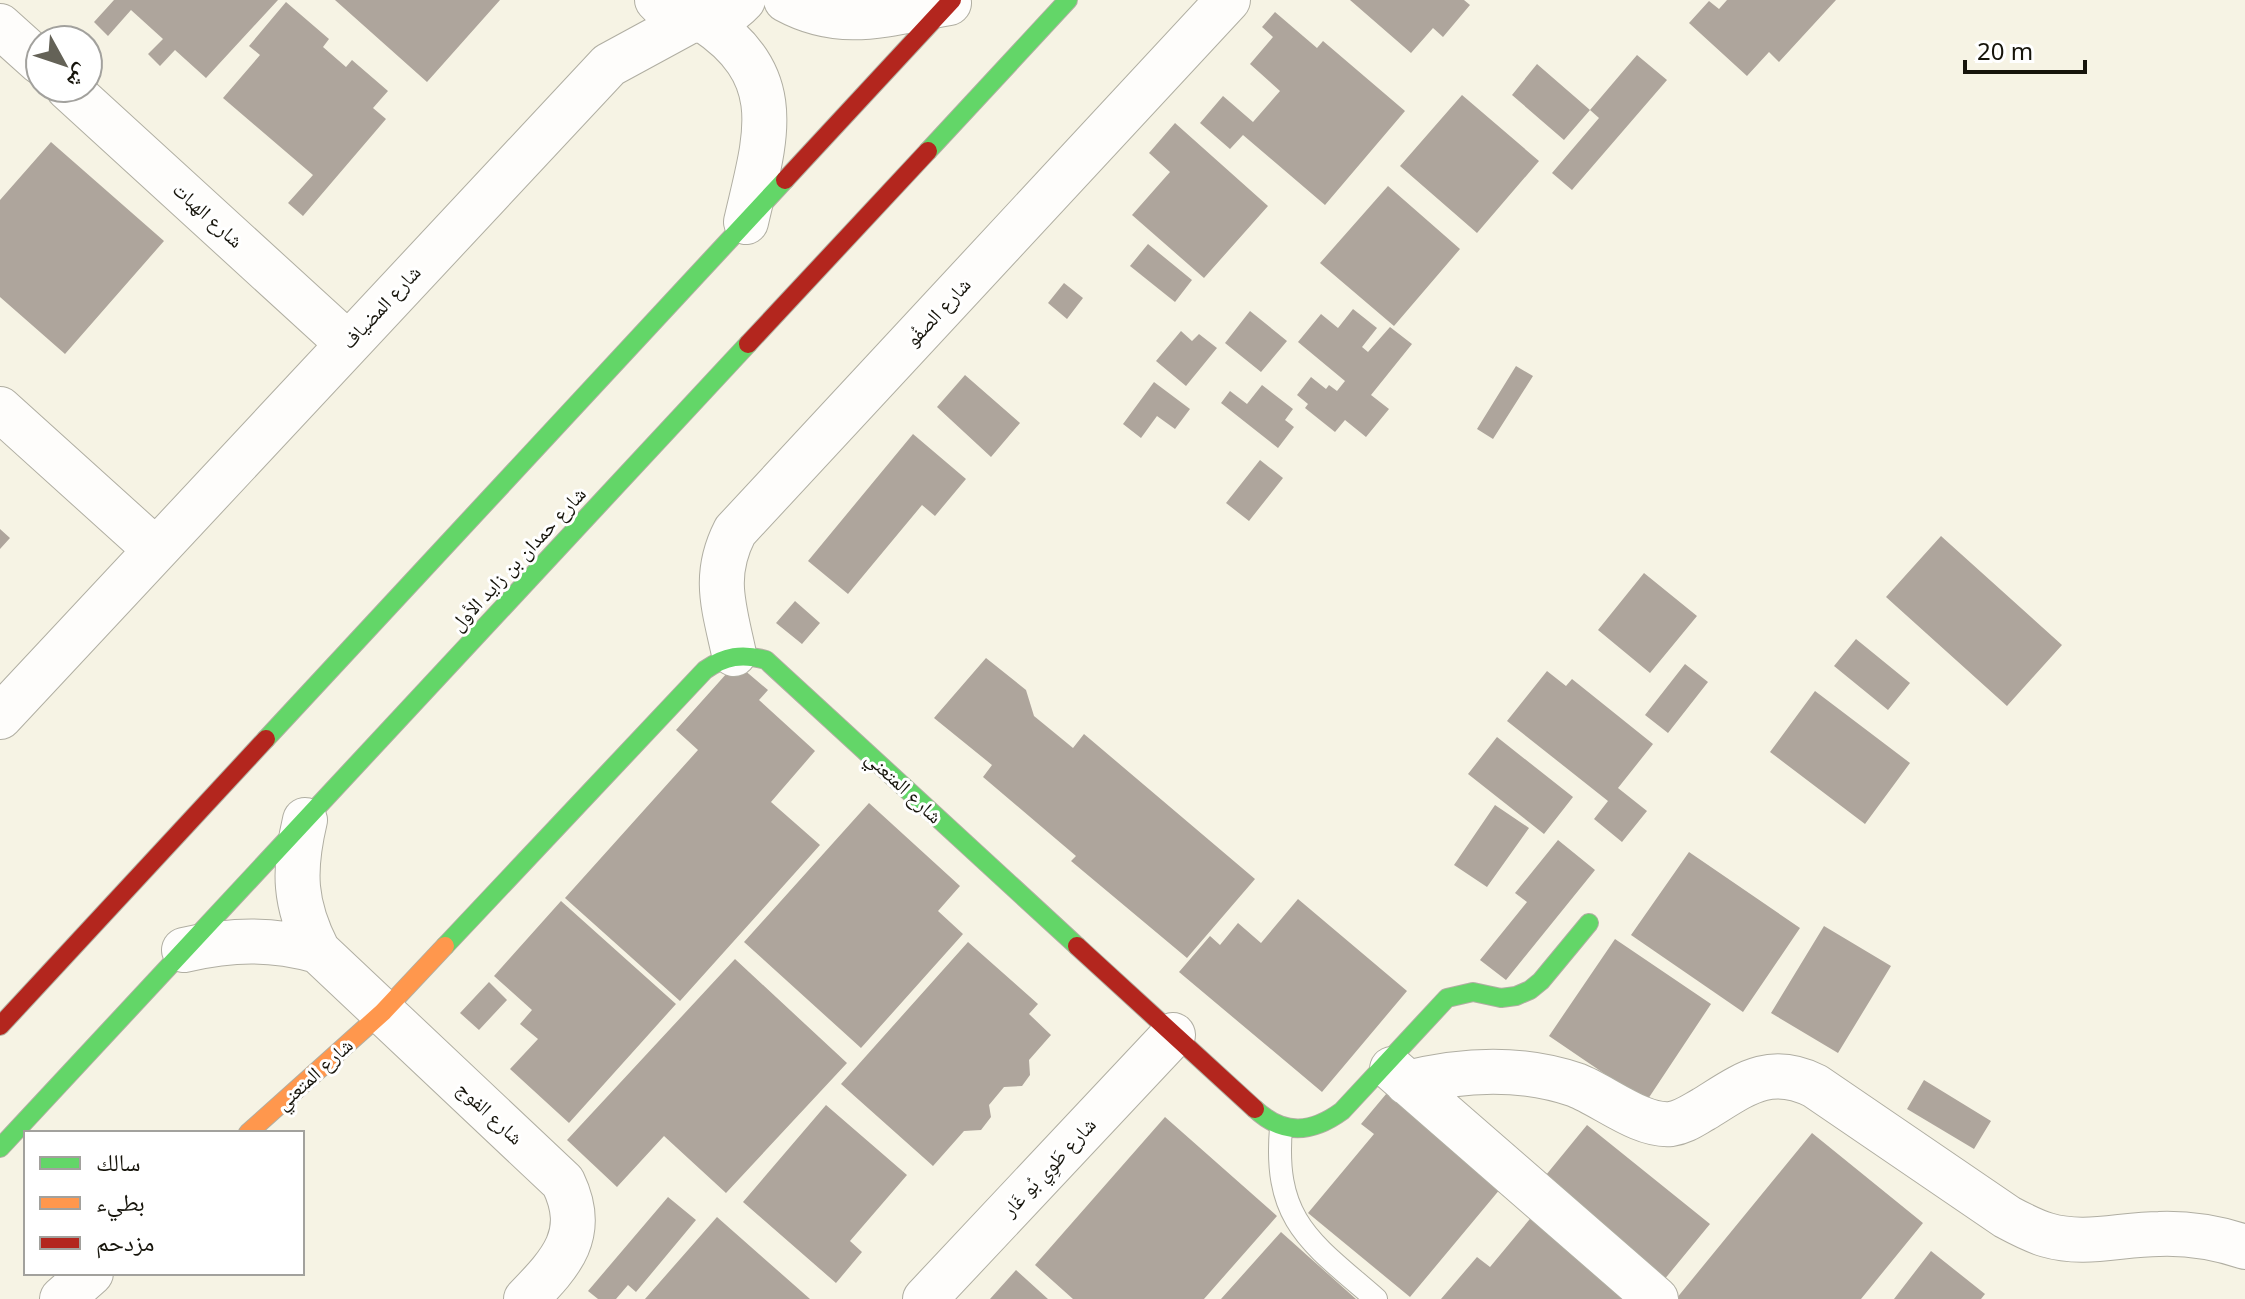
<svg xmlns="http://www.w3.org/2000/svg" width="2245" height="1299" font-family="'Noto Sans','Noto Naskh Arabic',sans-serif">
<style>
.building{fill:#aea59c}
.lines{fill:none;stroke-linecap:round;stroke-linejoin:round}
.lane-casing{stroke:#b0aea2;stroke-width:24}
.street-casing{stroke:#b0aea2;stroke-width:46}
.fast-casing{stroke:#b0aea2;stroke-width:20}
.slow-casing{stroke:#b0aea2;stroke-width:20}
.jam-casing{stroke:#b0aea2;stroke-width:20}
.lane{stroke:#fefdfb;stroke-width:22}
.street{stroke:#fefdfb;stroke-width:44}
.fast{stroke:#63d668;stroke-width:18}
.slow{stroke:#ff974d;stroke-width:18}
.jam{stroke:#b3261e;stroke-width:18}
.labels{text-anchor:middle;stroke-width:6;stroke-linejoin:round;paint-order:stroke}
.street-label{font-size:20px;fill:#16140b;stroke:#fff}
</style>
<rect width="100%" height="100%" fill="#f6f3e4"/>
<!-- building -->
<path class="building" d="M114,0h164l-72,78 -31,-28 -15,16 -12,-12 15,-15 -32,-29 -23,26 -14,-14z
M335,0h165l-73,82z
M1350,0h114l6,5 -27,32 -10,-9 -22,25z
M1727,0h109l-57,62 -10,-10 -22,24 -58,-53 20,-22 10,8z
M286,2l43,37 -6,8 23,20 6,-7 36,31 -15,17 13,11 -83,97 -15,-13 25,-28 -90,-77 37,-43 -11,-9z
M1275,12l42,36 6,-7 82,70 -80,94 -82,-70 -13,14 -30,-26 23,-27 30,26 27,-31 -30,-27 23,-27 -11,-10z
M1637,55l30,25 -95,110 -20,-17 47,-55 -9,-8z
M1537,64l53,46 -26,30 -52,-45z
M1462,95l77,66 -62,72 -77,-67z
M1175,123l93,83 -64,72 -72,-63 38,-43 -21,-19z
M51,142l113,99 -99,113 -65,-57v-97z
M1388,186l72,63 -66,77 -74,-63z
M1148,244l44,36 -17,22 -45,-36z
M1064,283l19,15 -16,21 -19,-16z
M1353,309l24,19 -15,19 6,5 22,-25 22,17 -41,51 18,14 -23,28 -21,-17 -10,12 -30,-24 3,-4 -11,-9 14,-18 15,12 3,-4 8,6 8,-10 -47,-39 23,-28 17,14z
M1250,311l37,30 -26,31 -36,-29z
M1181,331l11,10 7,-7 18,14 -31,38 -30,-25z
M1516,366l17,10 -40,63 -16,-10z
M965,375l55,48 -29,34 -54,-50z
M1154,382l36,27 -15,20 -18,-13 -16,22 -18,-14z
M1262,385l31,24 -8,11 9,7 -16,21 -57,-45 9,-12 17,13z
M913,434l53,45 -31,37 -13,-11 -74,89 -40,-33z
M1260,460l23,18 -34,43 -23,-18z
M0,529l10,9 -10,11z
M1941,536l121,109 -55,61 -121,-109z
M1644,573l53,43 -47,57 -52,-43z
M795,601l25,22 -18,21 -26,-21z
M1856,639l54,44 -22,27 -54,-44z
M986,658l40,32 8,26 39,32 11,-14 171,145 -68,79 -116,-97 5,-5 -93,-79 9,-12 -58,-47z
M736,663l32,27 -9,10 56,51 -44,51 49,43 -140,156 -115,-103 133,-148 -22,-20z
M1685,664l23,18 -40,51 -23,-18z
M1547,671l19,15 6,-7 81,65 -35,44 29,23 -25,31 -28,-23 14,-18 -101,-80z
M1815,691l95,72 -45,61 -95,-72z
M1497,737l76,60 -29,37 -76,-60z
M869,803l91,83 -22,25 25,23 -102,114 -117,-106z
M1495,805l34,23 -42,59 -33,-22z
M1558,840l37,30 -89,110 -26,-20 47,-58 -12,-9z
M1689,852l111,76 -57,84 -112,-77z
M1298,899l109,92 -85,101 -143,-120 31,-36 10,9 18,-22 23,20z
M561,901l115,103 -107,119 -59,-54 28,-30 -18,-15 12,-14 -38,-34z
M1824,926l67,40 -53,87 -67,-40z
M1615,939l96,65 -65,98 -97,-66z
M968,942l70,62 -9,10 22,21 -22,25 1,15 -8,11 -18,1 -15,18 2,12 -10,13 -17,1 -31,35 -92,-82z
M735,959l112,104 -121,130 -62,-57 -47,51 -50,-47z
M489,982l18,18 -28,30 -19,-17z
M1924,1080l67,41 -17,28 -67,-40z
M1397,1081l114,95 -101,121 -102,-84 66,-79 -13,-10z
M826,1105l81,70 -57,66 12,11 -26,31 -93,-81z
M1165,1117l112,99 -73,83h-131l-38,-34z
M1587,1125l123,99 -51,62 -122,-100z
M1812,1133l111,90 -62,76h-185z
M668,1197l28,23 -60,72 -8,-7 -12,14h-18l-10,-8z
M1534,1214l101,85h-194l36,-42 13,10z
M717,1217l93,82h-165z
M1281,1232l75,67h-135z
M1931,1251l54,43 -4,5h-87z
M1016,1270l32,29h-58z"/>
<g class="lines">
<defs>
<path id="lane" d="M1281,1128c-8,94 31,115 95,171"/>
<path id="street" d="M657,0c25,28 61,27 86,0
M786,0c57,31 103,13 163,3
M705,21c84,56 60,118 41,201
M0,26l40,36
M68,88l279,255
M0,409l156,141
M734,654c-10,-47 -22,-78 1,-123l493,-531
M0,717l609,-652 81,-44
M305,820c-12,51 -11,84 13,131l245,231c25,52 -1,80 -37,117
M184,950c48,-11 87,-12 134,1
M1392,1069l264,230
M1407,1083c56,-14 114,-17 169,2 28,11 65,42 95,39 13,-2 22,-9 33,-15 39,-24 65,-46 111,-23l192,131c13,7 26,14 40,18 37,11 74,-1 112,-1 28,-1 59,4 86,13
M62,1299l29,-26
M925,1299l248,-264"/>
<path id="fast" d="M928,151l140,-151
M266,739l519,-559
M445,946l260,-276c20,-14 37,-17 61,-10l311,286
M1255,1109c29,27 57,24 87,2l105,-113 26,-6 28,6 15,-2 14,-6 11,-9 48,-58
M0,1148l748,-804"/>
<path id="slow" d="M248,1133l135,-121 62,-66"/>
<path id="jam" d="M785,180l167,-180
M748,344l180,-193
M1077,946l178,163
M0,1026l266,-287"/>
</defs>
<!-- lane casing -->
<use href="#lane" class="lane-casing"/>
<!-- street casing -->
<use href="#street" class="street-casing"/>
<!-- fast casing -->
<use href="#fast" class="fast-casing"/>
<!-- slow casing -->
<use href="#slow" class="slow-casing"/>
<!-- jam casing -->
<use href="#jam" class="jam-casing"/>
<!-- lane -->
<use href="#lane" class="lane"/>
<!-- street -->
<use href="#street" class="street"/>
<!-- fast -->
<use href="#fast" class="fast"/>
<!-- slow -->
<use href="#slow" class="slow"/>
<!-- jam -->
<use href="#jam" class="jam"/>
</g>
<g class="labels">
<!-- street labels -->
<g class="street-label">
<text transform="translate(208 215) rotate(42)" y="7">شارع الهبات</text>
<text transform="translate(381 307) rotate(-47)" y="7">شارع المضياف</text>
<text transform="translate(938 312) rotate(-47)" y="7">شارع الصفُو</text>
<text transform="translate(518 559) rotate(-47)" y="7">شارع حمدان بن زايد الأول</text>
<text transform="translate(904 787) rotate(43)" y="7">شارع المتعني</text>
<text transform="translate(314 1074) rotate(-42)" y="7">شارع المتعني</text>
<text transform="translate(490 1113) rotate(43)" y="7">شارع الفوج</text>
<text transform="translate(1049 1167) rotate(-47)" y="7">شارع طَوِي بُو غَار</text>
</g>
</g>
<!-- legend -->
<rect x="24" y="1131" width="280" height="144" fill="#ffffff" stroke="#a2a19d" stroke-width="2"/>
<rect x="40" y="1157" width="40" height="12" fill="#63d668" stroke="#a2a19d" stroke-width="2"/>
<text x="96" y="1171" font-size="24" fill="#16140b">سالك</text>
<rect x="40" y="1197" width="40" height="12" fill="#ff974d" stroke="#a2a19d" stroke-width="2"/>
<text x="96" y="1211" font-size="24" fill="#16140b">بطيء</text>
<rect x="40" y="1237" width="40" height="12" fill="#b3261e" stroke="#a2a19d" stroke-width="2"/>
<text x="96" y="1251" font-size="24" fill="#16140b">مزدحم</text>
<!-- north arrow -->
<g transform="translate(64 64) rotate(130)"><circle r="38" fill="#ffffff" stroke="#a2a19d" stroke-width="2"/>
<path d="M0-6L14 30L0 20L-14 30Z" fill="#646257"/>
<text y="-12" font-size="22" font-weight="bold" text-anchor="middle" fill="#16140b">ش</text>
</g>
<!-- scale -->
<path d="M1965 60v12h120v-12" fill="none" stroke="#16140b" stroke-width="4"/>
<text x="1977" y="60" font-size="24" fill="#16140b" stroke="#ffffff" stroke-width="6" paint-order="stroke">20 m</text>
</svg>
